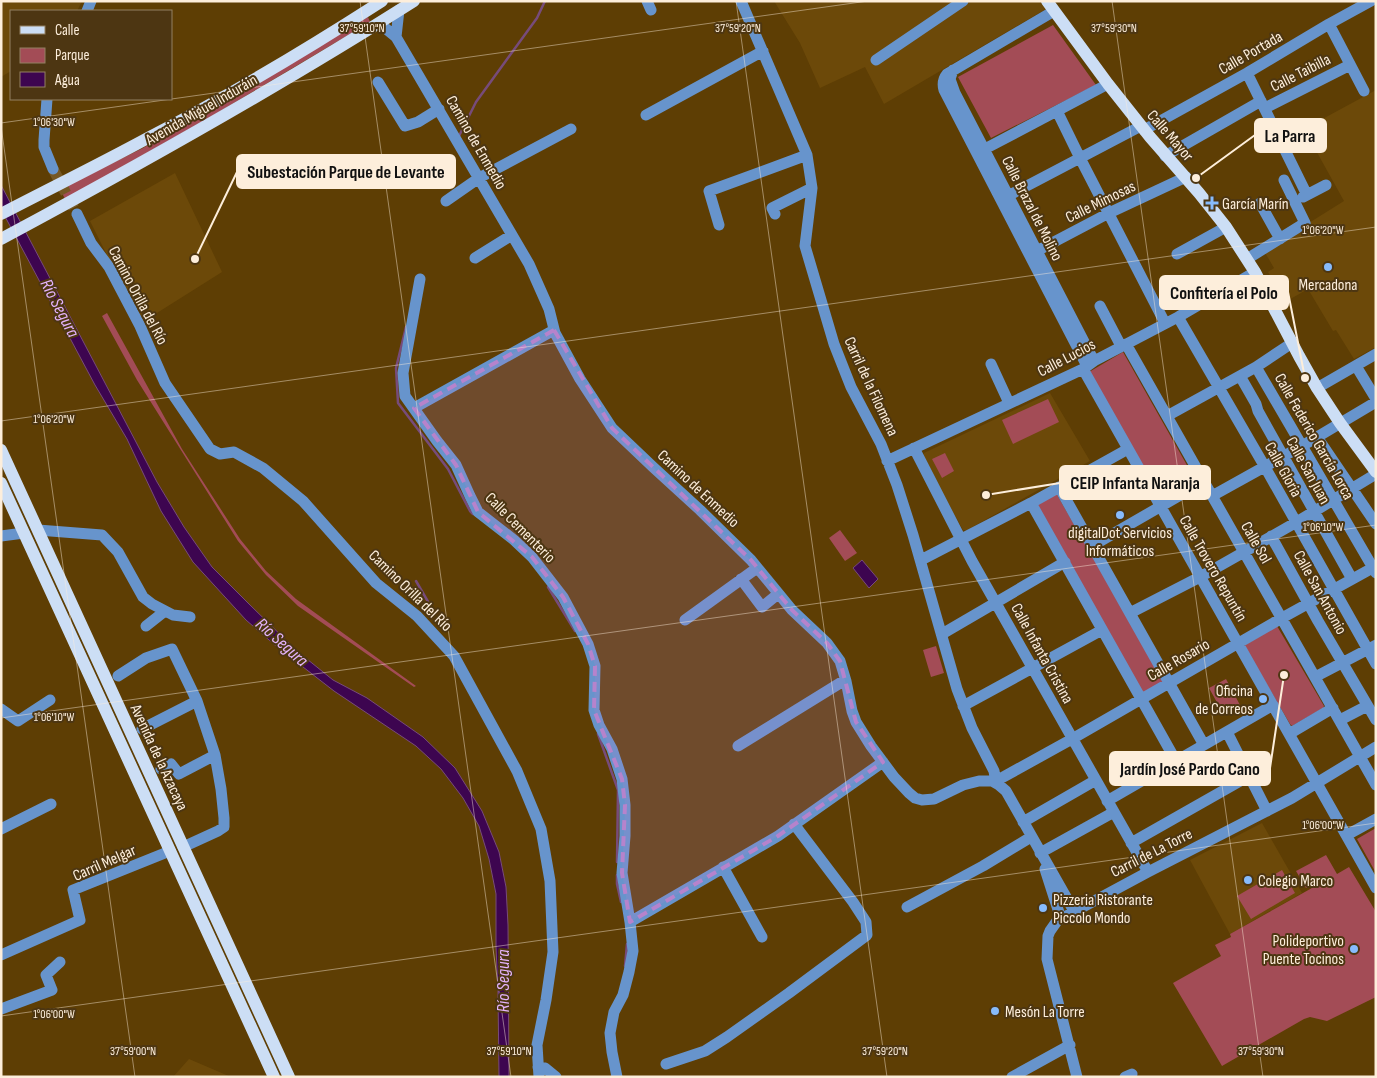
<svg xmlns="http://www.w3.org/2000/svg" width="1377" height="1078" font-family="'Sofia Sans Condensed',sans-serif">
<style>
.built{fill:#6c4909}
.green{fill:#a34c56}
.water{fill:#3d0550;stroke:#774b7a}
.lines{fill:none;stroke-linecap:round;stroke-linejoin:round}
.stream{stroke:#774b7a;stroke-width:2.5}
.minor-tunnel{stroke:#765824;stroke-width:11;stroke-dasharray:11 5.5;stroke-linecap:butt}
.minor{stroke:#6794cc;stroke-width:11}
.major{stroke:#ccdef5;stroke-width:12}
.marked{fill:#b683cc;fill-opacity:0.2;stroke:#b683cc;stroke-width:4;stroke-dasharray:10 6;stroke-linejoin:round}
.ticks{fill:none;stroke:#fdeedb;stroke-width:1;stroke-opacity:0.45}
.poi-dot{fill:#87bbfc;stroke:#4d3612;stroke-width:2}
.labels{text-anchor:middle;stroke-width:4;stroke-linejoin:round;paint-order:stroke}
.street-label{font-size:16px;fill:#fdeedb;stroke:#4d3612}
.poi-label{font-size:16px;fill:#fdeedb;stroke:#4d3612;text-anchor:start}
.water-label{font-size:18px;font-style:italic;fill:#e4b3fb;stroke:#4d3612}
.ticks-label{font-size:12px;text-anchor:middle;fill:#fdeedb;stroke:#4d3612;stroke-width:4;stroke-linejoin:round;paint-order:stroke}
.leader{fill:none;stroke:#fdeedb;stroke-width:2}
.callout-dot{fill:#fdeedb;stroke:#4d3612;stroke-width:2}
.callout{fill:#fdeedb;stroke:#fdeedb;stroke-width:2}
.callout-label{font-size:18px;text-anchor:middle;font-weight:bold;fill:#111}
</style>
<rect width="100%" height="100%" fill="#5e3e04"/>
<!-- built -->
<path class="built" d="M1,1h81l-5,10h-66v60l-10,6z
M774,1h273l4,5 -167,98 -19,-37 -45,21 -20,-45z
M1376,90v257l-22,12 -18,-29 -3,1 -25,-42 -23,13 -17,-30 6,-4 -10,-17 80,-50 -40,-72z
M175,173l47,99 -81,51 -51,-102z
M1050,393l40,68 -123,69h-4l-40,-72 1,-5z
M1262,823l40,70 -72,41 -40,-74z
M189,1059l42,18h-58z"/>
<!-- green -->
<path class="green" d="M368,17l2,5 -158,94 -147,83 -5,-10 83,-41 127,-72z
M1053,25l43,60 -105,53 -33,-61z
M107,313l75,136 58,90 26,32 30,28 120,87 -2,1 -116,-81 -32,-31 -28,-34 -101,-161 -35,-64z
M1123,352l74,131 -34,20 -74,-131z
M1048,399l11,23 -46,22 -11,-24z
M945,453l9,18 -12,7 -10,-19z
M1056,493l108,188 -21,12 -107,-190z
M840,530l17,23 -12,8 -16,-23z
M1277,626l47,80 -1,2 -31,18 -2,-2 -45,-77v-2z
M936,646l8,27 -13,4 -8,-27z
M1226,679l14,26 -16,10 -15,-27z
M1376,828v45l-19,-34z
M1326,855l11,19 12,-7 27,45v85l-49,24 -17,-4 -6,2 -82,47 -49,-83 48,-27 -6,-11 16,-8 -1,-3 98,-55 -22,9 -10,-17z
M1282,870l13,23 -44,26 -14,-23z"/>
<!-- water -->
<path class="water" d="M1,185l156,297 27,45 28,40 37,37 48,47 36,29 34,18 56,39 32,31 27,43 17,41 7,35 2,38 1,152h-10l-1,-85 -2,-45v-53l-7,-35 -10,-33 -16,-28 -22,-29 -25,-23 -82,-55 -58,-45 -30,-26 -53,-58 -32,-51 -34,-72 -32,-54 -94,-176z
M862,560l16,19 -9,9 -16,-20z"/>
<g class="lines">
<!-- stream -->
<path class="stream" d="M459,136l17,-34 61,-84 8,-17
M406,327l-10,41 2,35 50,66 22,42 3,3
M416,581l18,31
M548,587l27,44
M598,734l20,56 -1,72
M617,875v9l4,18
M625,966l2,-22"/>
<!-- minor-tunnel -->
<path class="minor-tunnel" d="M53,169l24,45"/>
<!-- minor -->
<path class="minor" d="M647,1l4,9
M741,1l66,154 5,33 -7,58 29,98 17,43 30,57 16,41 16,50 44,154 15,39 22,43 2,12
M87,11l4,-10
M1054,11l-107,63c-4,5 -5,9 -3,16l143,276
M379,23l17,14 133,227 20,45 6,24 25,46 32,49 41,39 47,43 51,50 41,50 35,33 13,18 6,20 6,30 4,11 15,24 23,31 15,16 6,5 7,2 12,-1 29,-14 16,-4h13l7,4 7,6 68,120
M1329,24l35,67
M396,37l3,-27
M876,60l87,-59
M953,70l-3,9 5,14 139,268
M1247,73l60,122
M378,82l27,44 13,-4 21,-13
M47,99l-3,41v7l9,22
M1265,108l85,-43
M1057,111l23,47 85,165
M646,115l117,-64
M1144,130l103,-57 82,-49 42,-23
M979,152l129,-68
M1165,156l96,-55
M1303,197l23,-12
M1002,199l139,-73
M446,201l33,-23 92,-49
M1260,203l20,36
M77,214l14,29 18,24 31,59 25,57 45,66 10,5 14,-2 29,16 40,33 73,82 41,33 37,40 63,115 24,58 9,52 3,71 -7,48 -9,45 2,32
M775,214l-3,-6 40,-20
M719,225l-10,-34 98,-36
M1031,254l78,-41 77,-36
M1177,254l49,-27
M475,258l37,-23
M1247,259l58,-36 -21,-43
M420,279l-17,94 2,23 32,45 19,24 14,31 8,16 36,28 18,17 31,40 25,47 7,22 -1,44 5,15 13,24 10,30 3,26v31l-3,37 8,49 3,29 -4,21 -6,23 -9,17 -4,21 2,19 5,25
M1100,306l21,40
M1178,317l87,150 111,197
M1126,344l250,441
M991,364l18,39
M1356,366l20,33
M1256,367l120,206
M1083,369l293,519
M1240,376l16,28 2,7 94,168
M1317,388l59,-34
M414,408l140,-78
M1167,416l89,-49 36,-24
M1317,437l59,87
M914,448l58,113 176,311
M887,461l196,-92 11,-8 84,-44 77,-45
M1059,487l145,258
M1212,496l90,-50 74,-44
M1031,503l145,258
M38,530l64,5 16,17 25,45 9,7 21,11 17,2
M1,536l23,-3
M1271,536l47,85 58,99
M1092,546l111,-64
M921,560l110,-57 97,-54
M741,579l21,28 16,-13
M1130,613l70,-36 95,-54 81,-49
M685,620l72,-52
M146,626l19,-15
M942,634l123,-72
M118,676l28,-18 26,-9 25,52
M1315,677l61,-32
M963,706l139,-76
M1,709l17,12 32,-21
M1340,720l27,-14
M142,729l55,-28 18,54 6,34 3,29v9l-6,4 -35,16
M1227,732l40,79
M1289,734l44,-26
M738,746l107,-66
M161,769l10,-5 8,10 36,-19
M996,781l76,-42 210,-121 94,-52
M1107,801l166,-96
M1023,822l73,-42
M1,829l50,-25
M1347,835l29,-16
M1131,843l118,-67
M1040,853l74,-41
M723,867l39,70
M1045,869l16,50
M907,907l76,-41 48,-29
M630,922l148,-86 105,-74
M1,955l79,-35 -7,-30 97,-39
M1,1009l51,-19 -6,-15 14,-13
M666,1064l39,-13 22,-14 62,-44 78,-58 -1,-13 -13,-20 -59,-78
M538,1067l7,1 11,9
M1012,1077l58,-32
M1077,1077l-30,-118 1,-23 2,-5 7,-10 91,-49 144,-74 84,-51
M1125,1077l7,-3"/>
<!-- major -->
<path class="major" d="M1047,1l61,83 42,53 49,56 27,34 29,45 44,84 18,32 23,35 36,49
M1,214c48,-25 97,-49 145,-75 81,-42 160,-89 236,-138
M1,239c140,-75 279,-153 413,-238
M1,450l288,627
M1,483l273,594"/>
</g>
<!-- marked area -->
<path class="marked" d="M554,330l58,98 139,132 41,50 35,33 13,18 16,61 27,40 -105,74 -148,86 -8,-49 3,-68 -3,-26 -28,-69 1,-44 -7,-22 -25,-47 -31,-40 -54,-45 -22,-47 -42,-57z"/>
<!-- ticks -->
<path class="ticks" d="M360,1l151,1076M736,1l151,1076M1112,1l151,1076M1,123l867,-122M1,126l134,951M1,421l1375,-194M1,718l1375,-193M1,1016l1375,-193"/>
<!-- markers -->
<g class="poi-dot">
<path d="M1209.5 195.5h5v5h5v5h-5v5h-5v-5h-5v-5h5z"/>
<circle cx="1328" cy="267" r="5"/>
<circle cx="1120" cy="515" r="5"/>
<circle cx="1263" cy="699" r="5"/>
<circle cx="1248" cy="880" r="5"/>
<circle cx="1043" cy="908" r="5"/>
<circle cx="1354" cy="949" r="5"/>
<circle cx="995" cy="1011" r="5"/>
</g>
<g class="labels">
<!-- street labels -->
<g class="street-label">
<text transform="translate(1250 52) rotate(-30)" y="6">Calle Portada</text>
<text transform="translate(1300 72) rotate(-27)" y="6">Calle Taibilla</text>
<text transform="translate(201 109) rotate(-30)" y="6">Avenida Miguel Induráin</text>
<text transform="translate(1171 135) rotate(49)" y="6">Calle Mayor</text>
<text transform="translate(477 142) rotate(60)" y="6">Camino de Enmedio</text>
<text transform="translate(1100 201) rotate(-26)" y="6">Calle Mimosas</text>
<text transform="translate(1033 208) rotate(63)" y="6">Calle Brazal de Molino</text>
<text transform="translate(139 295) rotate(62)" y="6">Camino Orilla del Río</text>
<text transform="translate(1066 357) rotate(-28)" y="6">Calle Lucios</text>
<text transform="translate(872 386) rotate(65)" y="6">Carril de la Filomena</text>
<text transform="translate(1315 436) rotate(60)" y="6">Calle Federico García Lorca</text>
<text transform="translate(1284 469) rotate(61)" y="6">Calle Gloria</text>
<text transform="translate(1309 470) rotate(61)" y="6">Calle San Juan</text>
<text transform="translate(699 488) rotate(43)" y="6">Camino de Enmedio</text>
<text transform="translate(521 527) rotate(45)" y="6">Calle Cementerio</text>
<text transform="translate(1257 542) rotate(60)" y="6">Calle Sol</text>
<text transform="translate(1214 568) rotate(60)" y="6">Calle Trovero Repuntín</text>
<text transform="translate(411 590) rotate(44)" y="6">Camino Orilla del Río</text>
<text transform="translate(1321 592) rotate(61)" y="6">Calle San Antonio</text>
<text transform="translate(1043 653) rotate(61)" y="6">Calle Infanta Cristina</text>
<text transform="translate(1178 659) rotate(-30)" y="6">Calle Rosario</text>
<text transform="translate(160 757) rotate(65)" y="6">Avenida de la Azacaya</text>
<text transform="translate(1151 852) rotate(-27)" y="6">Carril de La Torre</text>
<text transform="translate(104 862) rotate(-24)" y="6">Carril Melgar</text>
</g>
<!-- poi labels -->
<g class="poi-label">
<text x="1222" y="209">García Marín</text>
<text x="1328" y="290" text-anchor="middle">Mercadona</text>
<text x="1120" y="538" text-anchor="middle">digitalDot Servicios<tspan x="1120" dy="18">Informáticos</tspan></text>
<text x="1253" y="696" text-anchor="end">Oficina<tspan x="1253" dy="18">de Correos</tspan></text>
<text x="1258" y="886">Colegio Marco</text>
<text x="1053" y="905">Pizzeria Ristorante<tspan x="1053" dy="18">Piccolo Mondo</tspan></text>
<text x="1344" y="946" text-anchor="end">Polideportivo<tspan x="1344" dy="18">Puente Tocinos</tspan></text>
<text x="1005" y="1017">Mesón La Torre</text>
</g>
<!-- water labels -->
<g class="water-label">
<text transform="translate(60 308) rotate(62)" y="6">Río Segura</text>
<text transform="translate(282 642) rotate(42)" y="6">Río Segura</text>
<text transform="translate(503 981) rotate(-90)" y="6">Río Segura</text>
</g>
</g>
<g class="ticks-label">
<text x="362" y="32">37°59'10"N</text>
<text x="738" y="32">37°59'20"N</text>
<text x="1114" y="32">37°59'30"N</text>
<text x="54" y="126">1°06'30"W</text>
<text x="1323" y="234">1°06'20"W</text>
<text x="54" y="423">1°06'20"W</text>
<text x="1323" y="531">1°06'10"W</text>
<text x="54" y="721">1°06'10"W</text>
<text x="1323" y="829">1°06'00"W</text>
<text x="54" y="1018">1°06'00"W</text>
<text x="133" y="1055">37°59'00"N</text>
<text x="509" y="1055">37°59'10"N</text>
<text x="885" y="1055">37°59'20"N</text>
<text x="1261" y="1055">37°59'30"N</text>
</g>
<!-- callouts -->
<path class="leader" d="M1196 178L1255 135M195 259L237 172M1305 378L1288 292M986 495L1060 483M1284 675L1270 768"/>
<g class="callout-dot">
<circle cx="1196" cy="178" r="5"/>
<circle cx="195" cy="259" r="5"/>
<circle cx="1305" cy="378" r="5"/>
<circle cx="986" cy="495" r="5"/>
<circle cx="1284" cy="675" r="5"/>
</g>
<g class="callout">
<rect x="1255" y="119" width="71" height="33" rx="5"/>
<rect x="237" y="155" width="218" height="33" rx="5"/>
<rect x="1160" y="276" width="128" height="33" rx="5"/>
<rect x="1060" y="466" width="150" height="33" rx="5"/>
<rect x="1110" y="752" width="160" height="33" rx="5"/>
</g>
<g class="callout-label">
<text x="1290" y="142">La Parra</text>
<text x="346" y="178">Subestación Parque de Levante</text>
<text x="1224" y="299">Confitería el Polo</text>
<text x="1135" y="489">CEIP Infanta Naranja</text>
<text x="1190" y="775">Jardín José Pardo Cano</text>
</g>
<!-- border -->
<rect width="1377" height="1078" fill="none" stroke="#fdeedb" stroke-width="5"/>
<!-- legend -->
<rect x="10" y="10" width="162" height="90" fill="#4d3612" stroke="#938062"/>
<rect x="20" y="26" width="25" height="8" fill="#ccdef5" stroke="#938062"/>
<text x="55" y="35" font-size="15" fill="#fdeedb">Calle</text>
<rect x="20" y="48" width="25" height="15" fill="#a34c56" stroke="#938062"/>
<text x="55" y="60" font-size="15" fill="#fdeedb">Parque</text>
<rect x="20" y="72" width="25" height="15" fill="#3d0550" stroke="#938062"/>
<text x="55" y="85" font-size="15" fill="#fdeedb">Agua</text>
</svg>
